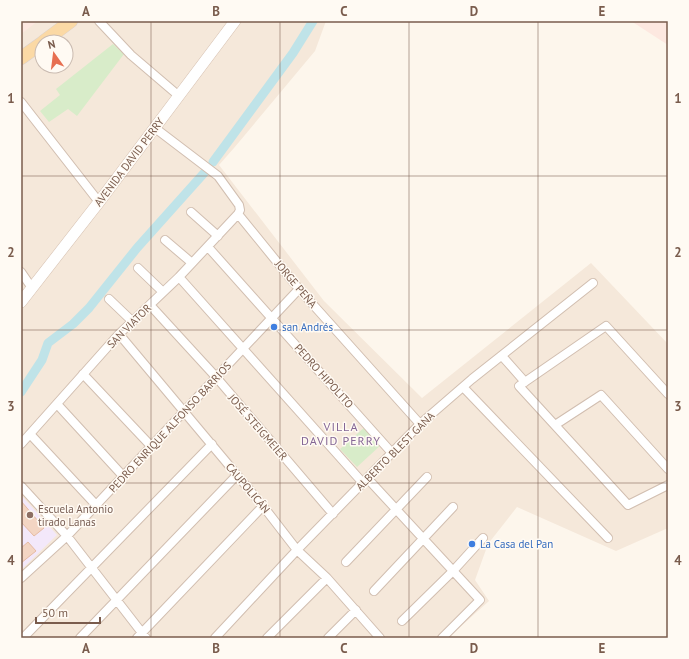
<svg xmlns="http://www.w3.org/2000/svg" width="689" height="659" font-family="'PT Sans',sans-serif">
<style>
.residential{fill:#f5e8da;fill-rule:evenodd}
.commercial{fill:#fde8e0}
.education{fill:#f3e8fa}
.green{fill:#d8ecc9}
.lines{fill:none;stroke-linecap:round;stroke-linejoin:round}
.canal{stroke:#bfe3e8;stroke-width:9}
.building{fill:#f3d5c3;stroke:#e6bba3}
.minor-casing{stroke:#d1beb0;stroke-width:10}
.secondary-casing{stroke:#d6c0b0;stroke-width:12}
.primary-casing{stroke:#dad1cd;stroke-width:14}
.minor{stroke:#fff;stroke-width:8}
.secondary{stroke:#fff;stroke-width:11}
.primary{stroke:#fbd9a5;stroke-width:13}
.grid{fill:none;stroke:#7a5c4d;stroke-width:1;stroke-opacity:0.55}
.shop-dot{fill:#3f7fe0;stroke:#fffaf3;stroke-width:1.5}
.education-dot{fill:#8d6e63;stroke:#fffaf3;stroke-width:1.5}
.labels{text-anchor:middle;stroke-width:3;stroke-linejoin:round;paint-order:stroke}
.street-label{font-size:11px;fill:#7a5c4d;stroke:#fffaf3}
.shop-label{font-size:11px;fill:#366cbe;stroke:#fffaf3;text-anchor:start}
.education-label{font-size:11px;fill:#785e54;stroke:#fffaf3;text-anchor:start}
.neighbourhood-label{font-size:12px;letter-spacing:1px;fill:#846695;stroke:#fffaf3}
.neatline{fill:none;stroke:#7a5c4d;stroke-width:1.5}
.grid-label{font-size:13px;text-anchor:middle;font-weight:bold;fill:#7a5c4d}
</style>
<rect width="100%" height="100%" fill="#fdf6ec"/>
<!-- residential -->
<path class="residential" d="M21,21h305l-11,30 -81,97 -15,17 105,136 98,97 169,-135 77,81v184l-52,23 -99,-44 -29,37 -13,36 14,21 -41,37h-427zM42,42h24v24h-24z"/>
<!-- commercial -->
<path class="commercial" d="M21,21h17l-17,13z
M631,21h37v24z"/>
<!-- education -->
<path class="education" d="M21,495l36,40 -36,35z"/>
<!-- green -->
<path class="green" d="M113,44l11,10 -47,62 -9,-7 -19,13 -9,-11 20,-16 -4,-6z
M366,426l16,18 -25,23 -17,-18z"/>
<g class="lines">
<!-- canal -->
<path class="canal" d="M213,162l80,-109 20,-32
M21,392l21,-32 6,-17 25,-19 16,-16 48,-60 68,-76"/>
</g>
<!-- building -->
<path class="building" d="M21,501l23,27 -10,8 -13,-14z
M28,542l8,9 -15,12v-15z"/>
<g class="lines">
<defs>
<path id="minor" d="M99,21l32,34 48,41
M21,102l78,100
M191,212l27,24
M238,214l61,75 121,135
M165,240l27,23
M208,247l184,206
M138,268l25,24
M21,272l11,16
M179,277l184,206
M109,299l23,22
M150,305l66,72 117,137
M119,334l144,172 34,44 30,28 53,60
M502,356l23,26
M83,374l68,72
M463,387l145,151
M668,394l-62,-68 -87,60 109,119 40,-20
M57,404l66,72
M555,425l46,-30 67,74
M30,434l66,71
M21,444l98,-110 60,-57 59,-63 2,-4 -1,-5 -21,-29 -63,-48
M368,479l112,121 -38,38
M21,486l46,50 79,102
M346,562l81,-85
M21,578l46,-42 232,-247
M374,591l79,-84
M402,621l51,-50 30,-33
M23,638l189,-194
M80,638l157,-163
M137,638l126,-132
M215,638l82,-88 123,-126 52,-45 121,-96
M267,638l60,-60
M328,638l28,-28"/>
<path id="secondary" d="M21,302l78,-100 136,-181"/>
<path id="primary" d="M43,42l28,-21
M21,58l21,-15"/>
</defs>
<!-- minor casing -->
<use href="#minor" class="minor-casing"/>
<!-- secondary casing -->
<use href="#secondary" class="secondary-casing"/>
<!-- primary casing -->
<use href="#primary" class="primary-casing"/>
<!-- minor -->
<use href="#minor" class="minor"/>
<!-- secondary -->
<use href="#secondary" class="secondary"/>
<!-- primary -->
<use href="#primary" class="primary"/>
</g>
<!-- grid -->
<path class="grid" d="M151,21v617M280,21v617M409,21v617M538,21v617M21,176h647M21,330h647M21,483h647"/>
<!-- markers -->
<g class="shop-dot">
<circle cx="274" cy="327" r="4"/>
<circle cx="472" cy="544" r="4"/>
</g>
<circle class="education-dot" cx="30" cy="515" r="4"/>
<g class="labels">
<!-- street labels -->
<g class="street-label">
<text transform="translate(129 162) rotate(-53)" y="4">AVENIDA DAVID PERRY</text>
<text transform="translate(296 284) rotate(50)" y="4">JORGE PEÑA</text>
<text transform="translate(129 326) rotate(-45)" y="4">SAN VIATOR</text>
<text transform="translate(324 376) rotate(48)" y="4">PEDRO HIPOLITO</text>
<text transform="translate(170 427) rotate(-47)" y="4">PEDRO ENRIQUE ALFONSO BARRIOS</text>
<text transform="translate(258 427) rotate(49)" y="4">JOSÉ STEIGMEIER</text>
<text transform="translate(395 451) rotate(-45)" y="4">ALBERTO BLEST GANA</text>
<text transform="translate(248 488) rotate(50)" y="4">CAUPOLICÁN</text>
</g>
<!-- shop labels -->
<g class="shop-label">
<text x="282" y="331">san Andrés</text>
<text x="480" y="548">La Casa del Pan</text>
</g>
<!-- education labels -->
<g class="education-label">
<text x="38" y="513">Escuela Antonio<tspan x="38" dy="13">tirado Lanas</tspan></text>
</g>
<!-- neighbourhood labels -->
<g class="neighbourhood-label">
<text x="341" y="431">VILLA<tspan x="341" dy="14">DAVID PERRY</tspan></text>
</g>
</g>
<!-- border -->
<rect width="689" height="659" fill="none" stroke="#fffaf3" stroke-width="44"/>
<!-- north arrow -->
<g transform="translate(54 54) rotate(346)"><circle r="19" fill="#fffaf3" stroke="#cabbb1"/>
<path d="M0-3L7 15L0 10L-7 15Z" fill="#e76f51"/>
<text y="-6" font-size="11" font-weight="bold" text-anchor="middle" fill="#7a5c4d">N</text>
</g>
<!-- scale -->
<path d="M36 617v6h64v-6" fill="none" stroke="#7a5c4d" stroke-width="2"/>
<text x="42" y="617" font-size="12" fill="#7a5c4d" stroke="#fffaf3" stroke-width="3" paint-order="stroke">50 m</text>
<rect x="22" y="22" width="645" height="615" class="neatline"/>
<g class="grid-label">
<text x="86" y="16">A</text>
<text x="216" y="16">B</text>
<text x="344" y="16">C</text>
<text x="474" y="16">D</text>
<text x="602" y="16">E</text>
<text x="11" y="103">1</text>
<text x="678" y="103">1</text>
<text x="11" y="257">2</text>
<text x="678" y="257">2</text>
<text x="11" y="411">3</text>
<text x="678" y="411">3</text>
<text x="11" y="565">4</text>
<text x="678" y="565">4</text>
<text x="86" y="653">A</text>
<text x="216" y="653">B</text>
<text x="344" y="653">C</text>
<text x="474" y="653">D</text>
<text x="602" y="653">E</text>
</g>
</svg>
